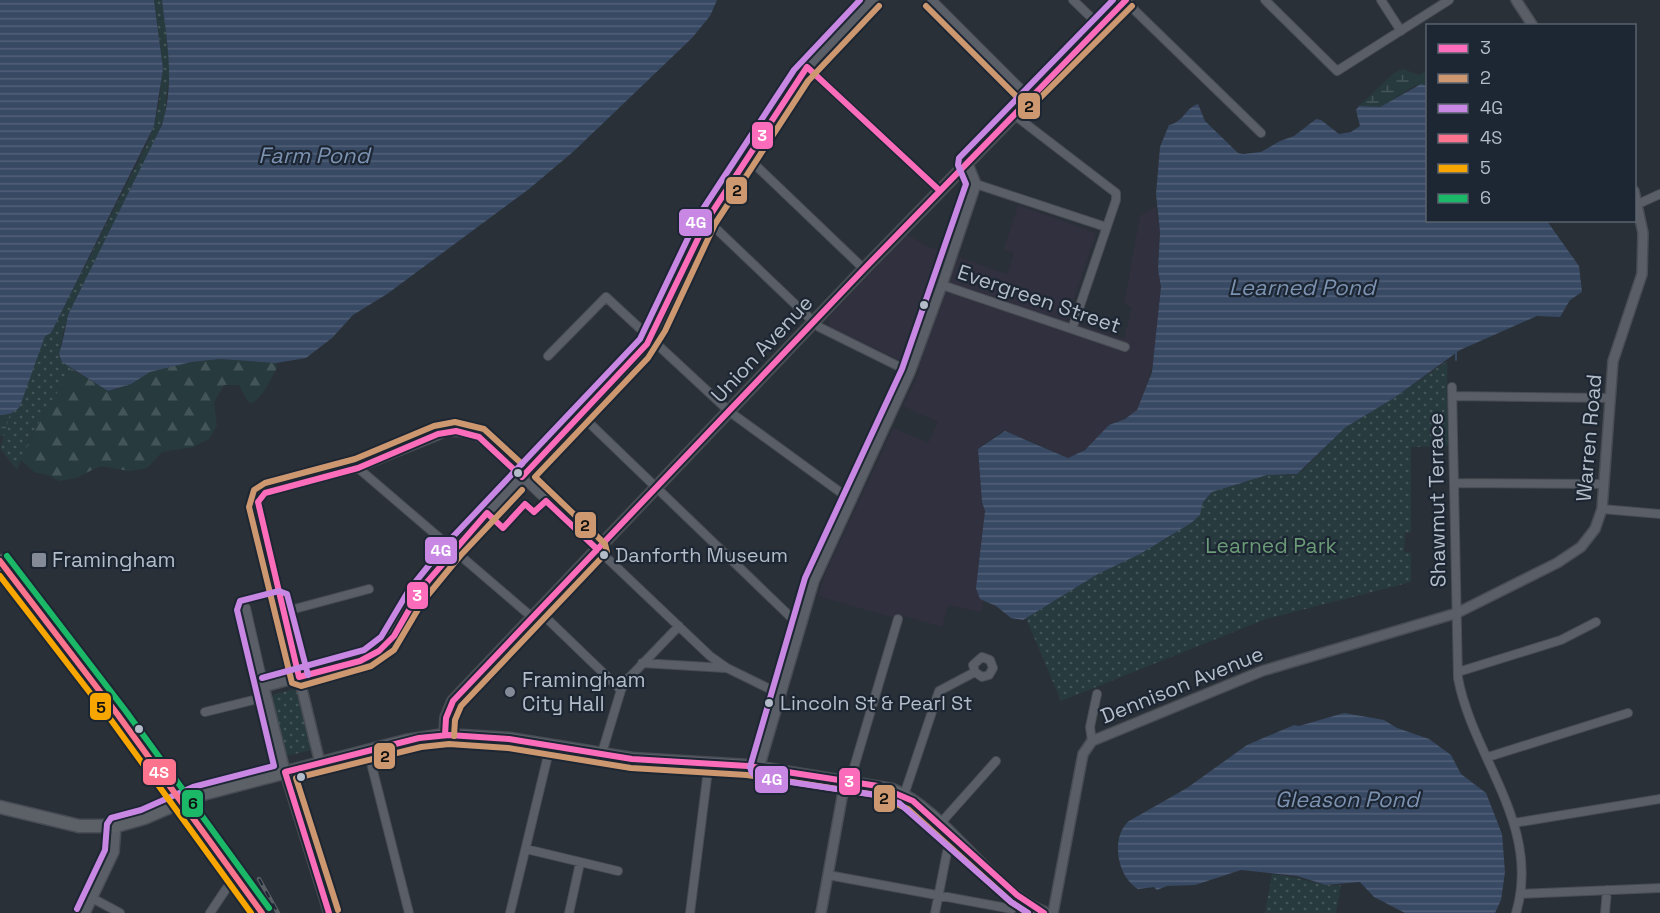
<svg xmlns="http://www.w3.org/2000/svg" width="1660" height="913" font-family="'Space Grotesk',sans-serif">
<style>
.medical{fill:#31303e}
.forest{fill:url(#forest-firs)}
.wetland{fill:url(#wetland-marsh)}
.park{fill:url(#park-dots)}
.water{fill:url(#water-rules)}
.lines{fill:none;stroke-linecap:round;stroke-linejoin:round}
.stream{stroke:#384963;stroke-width:2}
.minor-casing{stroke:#484c53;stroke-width:10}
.tertiary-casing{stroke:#484c53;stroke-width:12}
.secondary-casing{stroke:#484c53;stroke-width:14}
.primary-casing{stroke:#484c55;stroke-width:15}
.minor{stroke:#5a5e66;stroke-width:8}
.tertiary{stroke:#5a5e66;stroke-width:9}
.secondary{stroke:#595d64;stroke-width:10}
.primary{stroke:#5c6168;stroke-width:12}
.rail-casing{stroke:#595d64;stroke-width:4.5}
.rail{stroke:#1d2633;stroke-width:2;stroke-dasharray:7;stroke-linecap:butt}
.bus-1-casing{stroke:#1d2633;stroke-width:10}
.bus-2-casing{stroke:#1d2633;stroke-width:10}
.bus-3-casing{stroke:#1d2633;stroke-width:10}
.bus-4-casing{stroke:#1d2633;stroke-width:10}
.bus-5-casing{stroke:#1d2633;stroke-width:10}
.bus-6-casing{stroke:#1d2633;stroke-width:10}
.bus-1{stroke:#fb6dba;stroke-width:6}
.bus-2{stroke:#cd976f;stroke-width:6}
.bus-3{stroke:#c787e3;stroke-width:6}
.bus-4{stroke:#fc738d;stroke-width:6}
.bus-5{stroke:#f7a600;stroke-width:6}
.bus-6{stroke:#1ab867;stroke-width:6}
.bus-dot{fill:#b4bcc9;stroke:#1d2633;stroke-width:2}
.poi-dot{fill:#848b96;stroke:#1d2633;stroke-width:2}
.labels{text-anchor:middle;stroke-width:4.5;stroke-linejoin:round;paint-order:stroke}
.bus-label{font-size:20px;fill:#b4bcc9;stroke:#1d2633;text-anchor:start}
.street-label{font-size:21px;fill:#b4bcc9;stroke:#1d2633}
.park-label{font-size:21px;fill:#6b9a76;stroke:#1d2633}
.poi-label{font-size:21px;fill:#b4bcc9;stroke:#1d2633;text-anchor:start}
.water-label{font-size:22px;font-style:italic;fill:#7c92b1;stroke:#1d2633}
.line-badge{stroke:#1d2633;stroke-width:2}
.badge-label{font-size:16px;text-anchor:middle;font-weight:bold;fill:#fff}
.pale-badge-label{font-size:16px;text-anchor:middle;font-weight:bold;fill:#111}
</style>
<defs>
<pattern id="forest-firs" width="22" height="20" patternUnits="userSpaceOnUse" patternTransform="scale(1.5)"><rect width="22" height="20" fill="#273a3e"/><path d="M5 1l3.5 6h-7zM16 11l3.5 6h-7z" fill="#445559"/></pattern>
<pattern id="wetland-marsh" width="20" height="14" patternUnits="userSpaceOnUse" patternTransform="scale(1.5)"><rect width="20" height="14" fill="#273a3e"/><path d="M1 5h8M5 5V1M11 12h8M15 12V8" fill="none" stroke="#445559"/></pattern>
<pattern id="park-dots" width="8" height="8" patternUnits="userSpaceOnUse" patternTransform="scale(1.5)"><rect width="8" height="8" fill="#273a3e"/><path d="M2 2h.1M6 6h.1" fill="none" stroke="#445559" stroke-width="1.8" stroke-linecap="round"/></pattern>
<pattern id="water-rules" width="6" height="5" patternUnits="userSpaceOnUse" patternTransform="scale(1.5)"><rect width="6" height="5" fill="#384963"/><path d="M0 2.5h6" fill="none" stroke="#526178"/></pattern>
</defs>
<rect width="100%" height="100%" fill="#2a3038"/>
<!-- medical -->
<path class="medical" d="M1018,205l78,28 -29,87 57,19 8,-32 -8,-3 16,-88 16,-10 4,26 -2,37 3,18 -5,65 -14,50 -9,13 -24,10 -20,22 -16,9 -5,2 -39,-18 -29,-7 -22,16 4,53 3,9 -2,92 -2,9 -33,-7 -6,22 -38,-11 -13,1 -73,-21 7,-22 68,-146 35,15 10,-21 -35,-16 17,-36 -90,-43 -1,-10 78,-83 17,11 83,29 7,-21 -10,-4z"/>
<!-- forest -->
<path class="forest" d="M220,359l56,4 1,5 -14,25 -10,10 -5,-1 -9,-17h-15l-10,17 3,24 -8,13 -16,8 -31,5 -15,16 -18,3 -29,-5 -24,12 -17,3 -11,-6 -14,-3 -14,-13 47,-93 41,25c17,-2 28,-13 42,-19 21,-9 48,-11 70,-13z"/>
<!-- wetland -->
<path class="wetland" d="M1403,69l16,6 8,-4v15l-11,-1 -36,22 -21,-1 35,-33z
M13,412l-8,24h-5v-21z"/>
<!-- park -->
<path class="park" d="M154,0h8l8,68 -6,51 -14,35 -82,161c-4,15 -7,27 -9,42l13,11 -40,66 -15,36 -17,-22 10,-34 11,-12 24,-66 6,-3 10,-20 86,-169c21,-52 15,-91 7,-144z
M1447,361l1,85 -37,1v85l-6,1 -1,19 7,1v29l-145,37 -205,82 -35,-83 72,-44 68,-35 35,-27 2,-10 9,-10 54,-17h27l9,-4 44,-44 48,-29z
M294,689l4,2 14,59 -26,6 -14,-57 2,-5z
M1272,874c24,1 49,14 69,11l-5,28h-71z"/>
<!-- water -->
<path class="water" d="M0,0h154l9,69 -9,57 -103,207 -6,3 -25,70c-5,7 -12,9 -20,9z
M162,0h555l-7,16 -18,22 -118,113 -45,38 -142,105 -34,21 -21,23 -26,20 -30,5 -56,-4 -29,3 -41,10 -19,12 -23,7 -46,-29 -3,-8c4,-12 6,-25 9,-39l94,-190c13,-43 5,-82 0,-125z
M1421,84l7,2v134l119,1 32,45 3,26 -12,8 -10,17 -23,-1 -77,34 -66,48 -48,29 -49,47 -30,1 -55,17 -9,10 -3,13 -9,8 -51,31 -42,20 -75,46 -12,-2 -15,-12 -16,-7 -4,-11 9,-77 -3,-9 -4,-53 27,-18 63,27 17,-8 24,-25 16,-6 12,-9 15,-38 9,-85 -3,-18 2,-37 -4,-38 4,-47 9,-22c16,-4 15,-16 29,-21l7,17 33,32 5,1 18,-2 19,-11 14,-5 22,-17 5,1 18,14 12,-2 9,-6 -4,-16 3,-4 21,1z
M1344,713l40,7 13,8 32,11 22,16 10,19 25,19 16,41 3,38 -4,28 -6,13h-90l-31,-16 -14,-15 -34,3 -29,-9 -56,-6 -46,15 -28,1 -10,4 -3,-3 -16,2c-21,-12 -28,-52 -9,-68l58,-33 60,-43 47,-20 5,1z"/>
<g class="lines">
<!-- stream -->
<path class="stream" d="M1456,353v7"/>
<defs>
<path id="minor" d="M932,0l97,97
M1073,0l27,26
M1265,0l72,71 112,-71
M1381,0l20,31
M1125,1l136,132
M807,67l132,123
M1013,114l103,79v7l-44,129
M748,158l116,111
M976,184l130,43
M1638,204l22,-10
M707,220l112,107 91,45
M942,285l183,62
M548,356l58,-59 124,115 121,88
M1452,387l6,291c15,80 84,148 58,235
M1453,396l157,2
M581,415l219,211
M358,468l175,150
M1454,483l150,1
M1602,509l58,5
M246,608l18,79
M539,611l82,79
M283,612l86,-23
M642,663l83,5
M1458,672l103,-32 35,-18
M299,677l-41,-172 2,-8 7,-5 91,-24 89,-36 25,1 14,10 224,213 17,12 53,26
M205,712l61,-15
M1092,741l-2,-14 7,-33
M368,751l41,162
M601,756l20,-66 5,-9 53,-55
M1488,757l140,-44
M850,781l48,-162
M904,795l35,-104 36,-19 7,5 7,-2 4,-7 -3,-8 -8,-3 -9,8 2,7
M1514,823l146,-24
M939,825l57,-64
M526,849l92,22
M828,875l184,34
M1520,894l140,-6
M92,898l28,15
M210,913l16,-24 13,-10
M510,913l40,-166
M569,913l11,-50
M690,913l19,-151
M935,913l12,-61 6,-14
M1605,913l2,-23"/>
<path id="tertiary" d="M1516,0l17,26
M299,677l21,86
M759,768l55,-187 96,-209 32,-87 34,-101 -9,-22
M85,913l29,-61 2,-26
M329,913l-42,-134 -23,-92 104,-29 20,-15 28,-47 37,-46 194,-206 60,-124 94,-144 14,-17 58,-59
M821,913l24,-132
M1053,913l30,-159 9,-13 170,-70 195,-58 100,-50 24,-16 14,-18 7,-20 11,-148 29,-87 1,-41 -9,-42"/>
<path id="secondary" d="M445,735l1,-17 7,-17 411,-432 262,-269
M181,801l81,112"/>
<path id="primary" d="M0,561l181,240
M0,807l79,19h37l28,-8 51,-22 211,-55 39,-6 64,4 123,20 116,7 144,24c55,22 97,101 152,123"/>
</defs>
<!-- minor casing -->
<use href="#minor" class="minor-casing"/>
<!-- tertiary casing -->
<use href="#tertiary" class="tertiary-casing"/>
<!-- secondary casing -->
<use href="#secondary" class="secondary-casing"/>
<!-- primary casing -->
<use href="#primary" class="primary-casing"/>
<!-- minor -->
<use href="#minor" class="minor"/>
<!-- tertiary -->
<use href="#tertiary" class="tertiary"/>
<!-- secondary -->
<use href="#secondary" class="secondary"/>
<!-- primary -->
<use href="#primary" class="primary"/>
<defs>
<path id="rail" d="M259,879l19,34"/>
</defs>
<!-- rail casing -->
<use href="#rail" class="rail-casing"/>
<!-- rail -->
<use href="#rail" class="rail"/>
<defs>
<path id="bus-1" d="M598,550l-52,-49 -12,11 -9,-8 -22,24 -16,-15 -66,76 -27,47 -15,15 -19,10 -61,16 -41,-175 7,-9 93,-25 80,-34 18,-3 23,6 43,40 125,-133 60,-124 100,-153 132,123
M445,735l1,-17 7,-17 411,-432 262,-269
M329,913l-44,-141 134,-34 30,-3 60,4 123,20 116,7 130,20 35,15 104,94 27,18"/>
<path id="bus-2" d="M926,6l97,97 6,3 6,-3 97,-97
M522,464l-38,-35 -29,-7 -21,4 -79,33 -90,24 -11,7 -5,17 43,176 9,3 70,-20 23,-16 29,-49 37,-45 62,-66
M454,736l1,-16 6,-14 146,-154 -2,-8 -70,-67 113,-119 17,-27 50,-107 93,-143 71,-75
M338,910l-42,-132 125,-31 28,-3 59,4 123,20 116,7 129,20 32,14 103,93 17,11"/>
<path id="bus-3" d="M262,678l102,-28 17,-13 28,-47 37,-46 194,-205 59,-124 95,-145 66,-70
M77,909l28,-59 2,-26 4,-6 30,-8 52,-23 81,-21 -37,-156 3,-9 39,-10 8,3 21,81
M1028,913l-17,-11 -112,-99 -23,-8 -119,-18 -5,-4 -2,-6 55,-189 97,-209 64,-185 -8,-19 1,-7 154,-158"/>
<path id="bus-4" d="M0,561l118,154 144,198"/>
<path id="bus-5" d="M0,576l111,144 140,193"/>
<path id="bus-6" d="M7,556l118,154 144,198"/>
</defs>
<!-- bus-1 casing -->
<use href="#bus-1" class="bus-1-casing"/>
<!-- bus-2 casing -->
<use href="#bus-2" class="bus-2-casing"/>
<!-- bus-3 casing -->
<use href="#bus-3" class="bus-3-casing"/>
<!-- bus-4 casing -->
<use href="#bus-4" class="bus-4-casing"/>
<!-- bus-5 casing -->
<use href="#bus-5" class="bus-5-casing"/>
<!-- bus-6 casing -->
<use href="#bus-6" class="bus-6-casing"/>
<!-- bus-1 -->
<use href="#bus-1" class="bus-1"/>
<!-- bus-2 -->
<use href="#bus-2" class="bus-2"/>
<!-- bus-3 -->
<use href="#bus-3" class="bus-3"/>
<!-- bus-4 -->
<use href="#bus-4" class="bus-4"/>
<!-- bus-5 -->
<use href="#bus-5" class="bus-5"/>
<!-- bus-6 -->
<use href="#bus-6" class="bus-6"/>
</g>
<!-- markers -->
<g class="bus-dot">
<circle cx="924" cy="305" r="5"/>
<circle cx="518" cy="473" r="5"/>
<circle cx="604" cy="555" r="5"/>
<circle cx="769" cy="703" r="5"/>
<circle cx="139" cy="729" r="5"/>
<circle cx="301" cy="777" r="5"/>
</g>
<g class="poi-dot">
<rect x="31" y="552" width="16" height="16" rx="3"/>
<circle cx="510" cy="692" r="6"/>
</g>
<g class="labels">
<!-- bus labels -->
<g class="bus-label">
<text x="615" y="562">Danforth Museum</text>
<text x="780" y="710">Lincoln St &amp; Pearl St</text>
</g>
<!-- street labels -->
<g class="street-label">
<text transform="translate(1039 299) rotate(19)" y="7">Evergreen Street</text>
<text transform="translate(762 349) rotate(-47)" y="7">Union Avenue</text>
<text transform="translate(1589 438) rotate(-85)" y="7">Warren Road</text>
<text transform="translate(1437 500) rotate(-91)" y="7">Shawmut Terrace</text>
<text transform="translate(1182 685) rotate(-22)" y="7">Dennison Avenue</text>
</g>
<!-- park labels -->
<g class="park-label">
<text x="1271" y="553">Learned Park</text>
</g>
<!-- poi labels -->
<g class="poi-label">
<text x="52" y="567">Framingham</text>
<text x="522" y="687">Framingham<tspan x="522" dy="24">City Hall</tspan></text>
</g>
<!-- water labels -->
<g class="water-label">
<text x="314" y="163">Farm Pond</text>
<text x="1302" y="295">Learned Pond</text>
<text x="1347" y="807">Gleason Pond</text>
</g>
</g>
<g class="line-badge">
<rect x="1017" y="92" width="24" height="28" rx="6" fill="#cd976f"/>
<rect x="751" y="121" width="23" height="29" rx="6" fill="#fb6dba"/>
<rect x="725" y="176" width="23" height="29" rx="6" fill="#cd976f"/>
<rect x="678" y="208" width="35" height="29" rx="6" fill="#c787e3"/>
<rect x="574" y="511" width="23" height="28" rx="6" fill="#cd976f"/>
<rect x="424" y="536" width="34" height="29" rx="6" fill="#c787e3"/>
<rect x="406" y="581" width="23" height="29" rx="6" fill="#fb6dba"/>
<rect x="89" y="692" width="23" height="29" rx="6" fill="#f7a600"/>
<rect x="373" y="742" width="23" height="28" rx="6" fill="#cd976f"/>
<rect x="142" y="758" width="35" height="28" rx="6" fill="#fc738d"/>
<rect x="754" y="765" width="35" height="29" rx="6" fill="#c787e3"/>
<rect x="838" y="767" width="23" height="29" rx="6" fill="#fb6dba"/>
<rect x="873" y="784" width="23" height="29" rx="6" fill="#cd976f"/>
<rect x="181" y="789" width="23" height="29" rx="6" fill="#1ab867"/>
</g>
<g class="badge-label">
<text x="762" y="141">3</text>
<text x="696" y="228">4G</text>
<text x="441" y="556">4G</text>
<text x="417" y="601">3</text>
<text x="159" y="778">4S</text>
<text x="772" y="785">4G</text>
<text x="849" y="787">3</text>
</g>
<g class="pale-badge-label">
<text x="1029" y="112">2</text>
<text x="737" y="196">2</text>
<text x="585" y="531">2</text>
<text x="101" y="713">5</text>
<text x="385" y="762">2</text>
<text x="884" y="804">2</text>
<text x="193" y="809">6</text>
</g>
<!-- legend -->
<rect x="1426" y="24" width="210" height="198" fill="#1d2633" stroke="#59626f" stroke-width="1.5"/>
<rect x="1438" y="44" width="30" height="9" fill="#fb6dba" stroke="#59626f" stroke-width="1.5"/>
<text x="1480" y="54" font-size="18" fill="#b4bcc9">3</text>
<rect x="1438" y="74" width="30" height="9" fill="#cd976f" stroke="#59626f" stroke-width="1.5"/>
<text x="1480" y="84" font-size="18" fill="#b4bcc9">2</text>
<rect x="1438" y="104" width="30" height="9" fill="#c787e3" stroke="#59626f" stroke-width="1.5"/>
<text x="1480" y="114" font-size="18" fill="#b4bcc9">4G</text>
<rect x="1438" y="134" width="30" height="9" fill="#fc738d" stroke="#59626f" stroke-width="1.5"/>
<text x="1480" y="144" font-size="18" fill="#b4bcc9">4S</text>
<rect x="1438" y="164" width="30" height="9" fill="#f7a600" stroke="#59626f" stroke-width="1.5"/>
<text x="1480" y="174" font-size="18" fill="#b4bcc9">5</text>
<rect x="1438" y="194" width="30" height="9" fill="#1ab867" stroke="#59626f" stroke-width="1.5"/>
<text x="1480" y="204" font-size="18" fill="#b4bcc9">6</text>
</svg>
